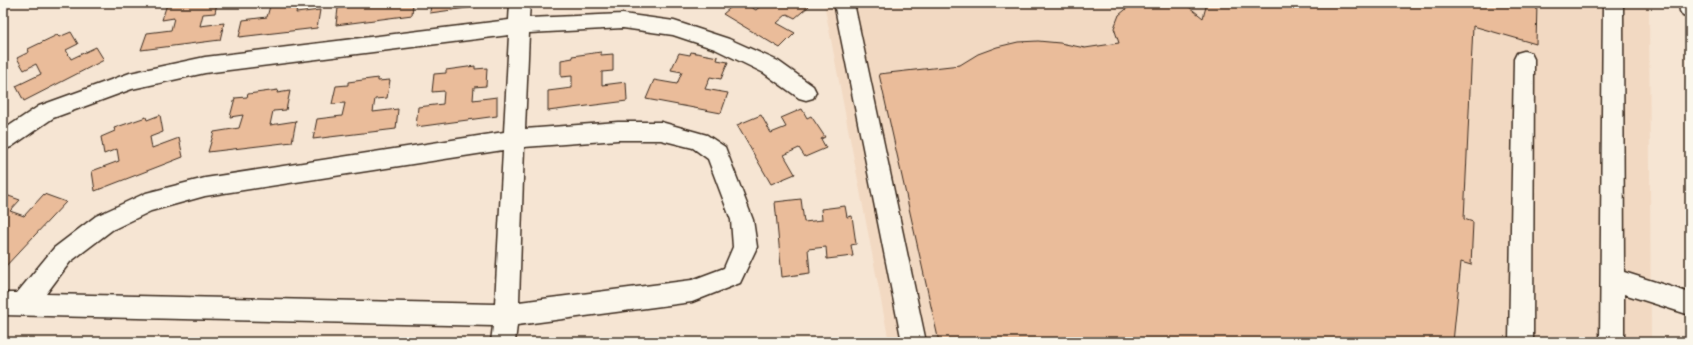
<svg xmlns="http://www.w3.org/2000/svg" width="1693" height="345" font-family="Itim,sans-serif">
<style>
.built{fill:#f2d9c2}
.building{fill:#eabc9a;stroke:#3b2a1e}
.lines{fill:none;stroke-linecap:round;stroke-linejoin:round}
.minor-casing{stroke:#3b2a1e;stroke-width:3}
.major-casing{stroke:#3b2a1e;stroke-width:3}
.minor{fill:#fbf7ec;fill-rule:evenodd}
.major{fill:#fbf7ec;fill-rule:evenodd}
</style>
<rect width="100%" height="100%" fill="#f6e5d3"/>
<filter id="ink" filterUnits="userSpaceOnUse"><feTurbulence type="fractalNoise" baseFrequency=".025" numOctaves="2"/><feDisplacementMap in="SourceGraphic" scale="8" xChannelSelector="R" yChannelSelector="G"/><feConvolveMatrix kernelMatrix="1 2 1 2 8 2 1 2 1" color-interpolation-filters="sRGB"/></filter>
<g filter="url(#ink)">
<!-- built -->
<path class="built" d="M824,3h825l2,339h-762z"/>
<!-- building -->
<path class="building" d="M172,3h45l-2,10 -12,1 -3,12 24,-3 -4,17 -79,10 6,-17 24,-3 3,-12 -12,2 5,-16z
M259,3h39l-2,10 24,-3 -3,18 -78,9 4,-17 24,-3 3,-11 -12,1z
M362,3h51l-1,12 -76,10 2,-17 24,-3z
M431,3h73l-74,10z
M736,3h7l13,7 8,-7h40l5,3 -14,12 -8,-4 -10,9 18,10 -15,15 -57,-34z
M1137,3h42l10,4 14,11 4,-15h330l-1,41 -63,-18 -9,193 9,3 -2,43 -10,-3 -8,80h-514l-60,-268 81,-9 18,-11 19,-7 21,-5 20,-1 22,2 25,5 34,-5 -5,-15 5,-13 12,-10z
M71,32l7,12 -12,6 5,9 25,-12 8,13 -80,41 -8,-15 25,-12 -5,-10 -12,6 -7,-12 12,-6 -1,-3 29,-14 2,2z
M601,52v3l12,-1v17l-11,1v13l24,-3 1,19 -79,10v-20l24,-3v-12l-11,1v-17l12,-2 -1,-2z
M691,52l27,5 -1,3 11,2 -7,17 -11,-2 -5,12 23,4 -7,20 -75,-14 8,-19 23,4 5,-12 -11,-2 8,-17 11,2z
M475,66v3l12,-1 -1,18 -12,1 -1,13 24,-3v19l-81,11 2,-20 25,-3 1,-13 -12,1 2,-18 12,-1v-3z
M378,78v3l12,-1 -3,18 -12,1 -2,13 25,-3 -2,20 -83,10 4,-20 25,-3 3,-13 -13,1 4,-18 12,-1v-3z
M278,90l-1,3 13,-2 -4,19 -13,1 -3,14 26,-4 -4,21 -84,10 6,-20 25,-4 4,-13 -13,2 5,-19 12,-1 1,-3z
M802,109l5,9 4,-2 14,21 -4,2 5,9 -21,9 -6,-9 -15,7 11,19 -24,10 -34,-59 24,-10 10,18 15,-6 -5,-9z
M160,115l3,17 -13,5 2,11 27,-10 4,19 -88,34 -3,-20 27,-10 -2,-12 -13,5 -3,-17 14,-6 -1,-3 32,-11 1,3z
M3,194l17,6 -10,11 14,5 20,-22 22,8 -63,67z
M801,199l3,23 18,-2 -1,-11 24,-3 2,11 5,-1 4,28 -5,1 2,11 -26,3 -1,-12 -18,2 2,24 -28,4 -7,-75z"/>
<g class="lines">
<defs>
<path id="minor" d="M510,3h20l-1,15 94,-4 51,7 55,18 49,22 35,25 3,6 -3,6 -7,2 -7,-2 -35,-25 -49,-24 -42,-14 -50,-7 -94,5 -4,96 93,-7h43l46,13 18,12 28,73 4,27 -17,36 -48,19 -175,23 -2,17h-24l2,-16 -490,-11v-22h14l37,-45 42,-32 50,-23 59,-15 299,-46 5,-97 -304,38 -73,16 -79,29 -42,29 -8,3v-20l36,-24 91,-33 75,-16 304,-37zM618,140h43l32,8 15,11 23,61 2,27 -9,21 -32,12 -173,22 5,-155zM503,150l-8,154 -449,-10 24,-32 42,-32 39,-19 54,-15z
M834,3h20l72,339h-24z
M1603,3h20l1,269 66,21v22l-66,-21v48h-24z
M1524,51l7,2 3,6 -1,283h-24l5,-283 3,-6z"/>
<path id="major" d="M1679,3h11v15l-7,-2 -3,-5z"/>
</defs>
<!-- minor casing -->
<use href="#minor" class="minor-casing"/>
<!-- major casing -->
<use href="#major" class="major-casing"/>
<!-- minor -->
<use href="#minor" class="minor"/>
<!-- major -->
<use href="#major" class="major"/>
</g>
</g>
<!-- margin -->
<rect width="1693" height="345" fill="none" stroke="#fbf7ec" stroke-width="16"/>
<rect x="8" y="8" width="1677" height="329" fill="none" stroke="#3b2a1e" stroke-width="1.5" filter="url(#ink)"/>
</svg>
